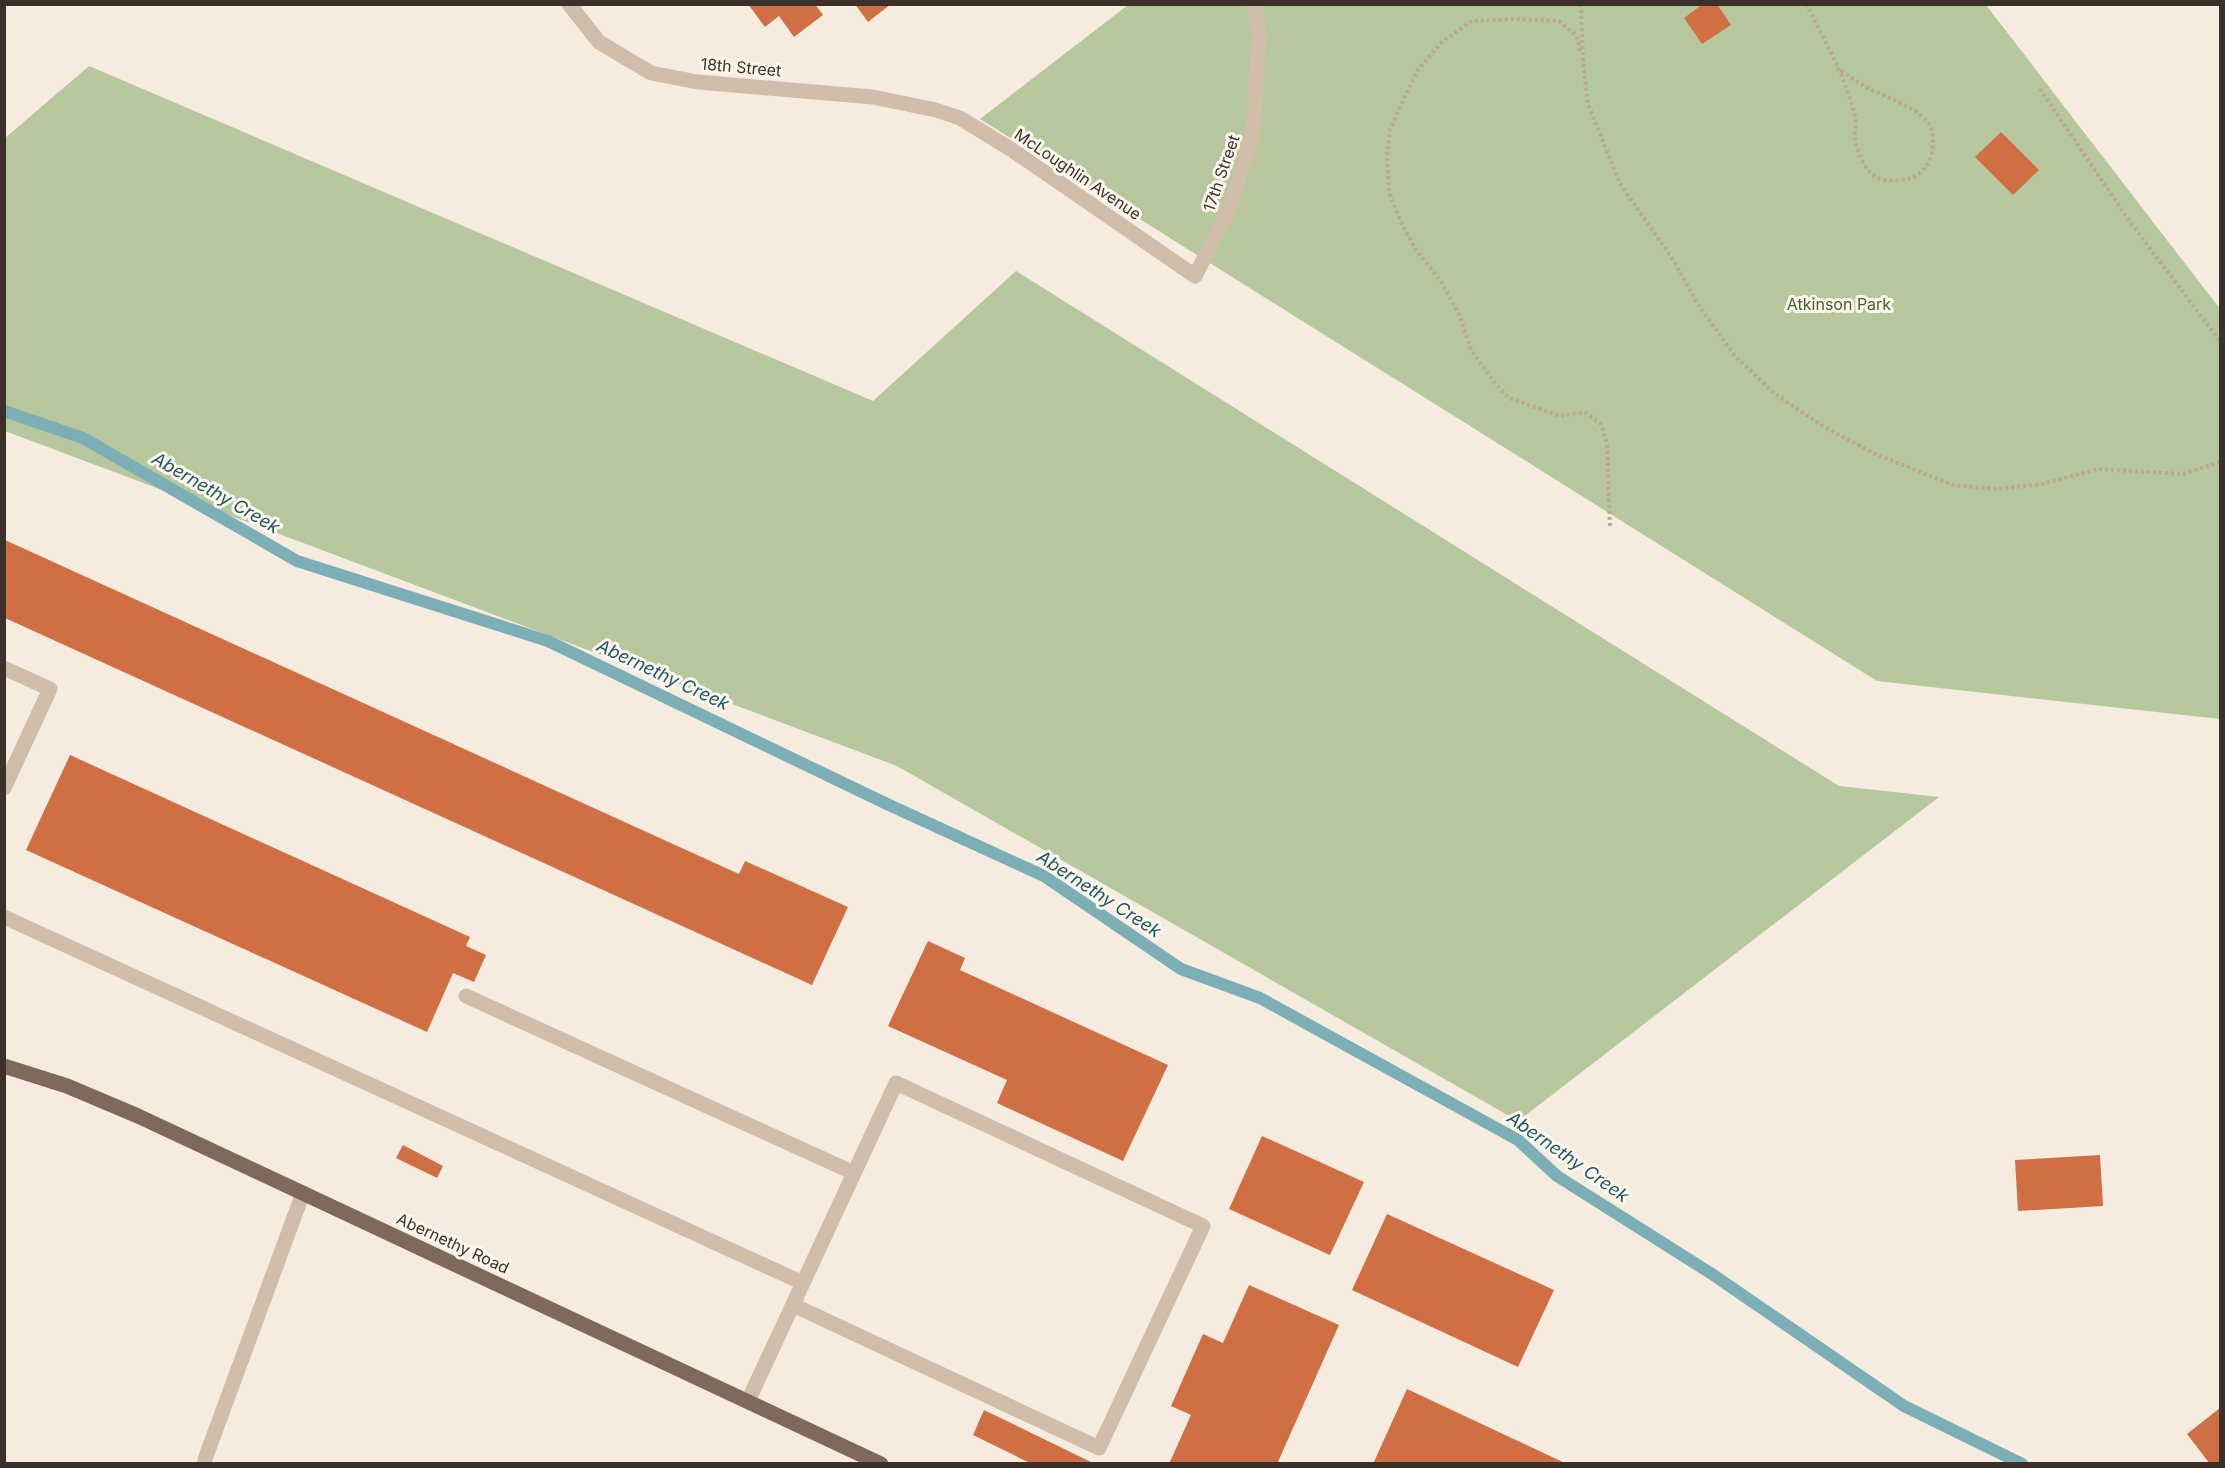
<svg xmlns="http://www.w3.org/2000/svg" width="2225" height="1468" font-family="Inter,sans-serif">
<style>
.green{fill:#b6c69d}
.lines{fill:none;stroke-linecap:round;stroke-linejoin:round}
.stream{stroke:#7bafb5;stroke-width:12}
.building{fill:#d06f43}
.path{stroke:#bba793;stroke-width:4;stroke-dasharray:3 3;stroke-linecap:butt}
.minor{stroke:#cfbdaa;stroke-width:15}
.major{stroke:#7f695a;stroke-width:15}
.labels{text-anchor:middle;stroke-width:6;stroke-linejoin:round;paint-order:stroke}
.street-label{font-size:16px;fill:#3c312a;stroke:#fcf6ed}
.park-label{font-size:16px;fill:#475d2b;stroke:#fcf6ed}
.water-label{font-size:18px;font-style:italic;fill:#1b5862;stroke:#fcf6ed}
</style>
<rect width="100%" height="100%" fill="#f5ecdf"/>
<!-- green -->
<path class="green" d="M1128,5h858l234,304v410l-343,-38 -897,-562z
M89,66l784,335 143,-130 823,515 100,11 -421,324 -621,-355 -892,-335v-293z"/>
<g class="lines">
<!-- stream -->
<path class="stream" d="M4,411l79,27 214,123 251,80 339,163 157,72 137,93 79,29 258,142 39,36 155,98 192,132 118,58"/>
</g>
<!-- building -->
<path class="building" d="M748,4h67l8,11 -29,22 -15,-21 -14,11z
M855,4h36l-23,18z
M1703,4h14l14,21 -29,19 -18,-26z
M2001,132l38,38 -26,25 -38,-38z
M5,540l734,334 6,-13 103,46 -36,78 -807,-367z
M70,755l400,182 -4,9 20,9 -12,27 -21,-9 -26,59 -401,-182z
M928,941l37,17 -5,12 208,95 -45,96 -126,-58 10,-23 -119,-54z
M1262,1136l102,46 -34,73 -101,-46z
M403,1145l40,21 -6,12 -41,-20z
M2100,1155l3,51 -85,5 -3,-51z
M1387,1214l167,76 -36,77 -166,-77z
M1249,1285l90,40 -62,139h-108l22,-49 -20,-9 32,-72 20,9z
M1407,1389l160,75h-194z
M2220,1408v56h-10l-23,-30z
M984,1410l111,54h-63l-59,-29z"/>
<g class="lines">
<!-- path -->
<path class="path" d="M1581,4l2,59 5,41 32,80 52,74 27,48 36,50 40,38 46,31 52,28 80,32 46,4 43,-5 56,-15 85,5 37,-12
M1806,4c18,35 41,75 49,113 1,8 -1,16 0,23 2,11 8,25 16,33 7,8 19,8 29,7 14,-1 23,-7 29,-19 4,-9 6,-26 1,-36 -11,-18 -48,-29 -66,-39 -9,-5 -18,-12 -27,-18
M1580,51l-3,-15 -18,-15 -45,-2 -42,2 -29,20 -26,30 -27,58 -3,26 2,38 12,29 15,28 24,30 20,36 11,34 23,32 15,16 51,18 25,-4 16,12 6,20 3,84
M2040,89l90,133 90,119"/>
<!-- minor -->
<path class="minor" d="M569,4l30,38 52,31 47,9 175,15 63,13 24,8 52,32 183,126 35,-69 23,-72 6,-100 -5,-31
M4,668l46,21 -46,99
M4,917l799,366
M466,996l388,177
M748,1401l148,-318 307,143 -104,222 -306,-143
M205,1464v-5l98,-266"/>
<!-- major -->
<path class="major" d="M4,1066l63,20 71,30 743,348"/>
</g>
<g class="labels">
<!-- street labels -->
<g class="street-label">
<text transform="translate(741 67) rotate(5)" y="6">18th Street</text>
<text transform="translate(1221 173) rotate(-71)" y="6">17th Street</text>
<text transform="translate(1078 174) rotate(34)" y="6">McLoughlin Avenue</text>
<text transform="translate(453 1243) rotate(25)" y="6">Abernethy Road</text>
</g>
<!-- park labels -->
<g class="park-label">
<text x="1839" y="310">Atkinson Park</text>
</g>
<!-- water labels -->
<g class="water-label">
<text transform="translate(216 493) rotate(30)" y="6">Abernethy Creek</text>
<text transform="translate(663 675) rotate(25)" y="6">Abernethy Creek</text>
<text transform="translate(1099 894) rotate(33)" y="6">Abernethy Creek</text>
<text transform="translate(1568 1157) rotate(35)" y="6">Abernethy Creek</text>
</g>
</g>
<!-- border -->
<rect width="2225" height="1468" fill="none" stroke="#3c312a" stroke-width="12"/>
</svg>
